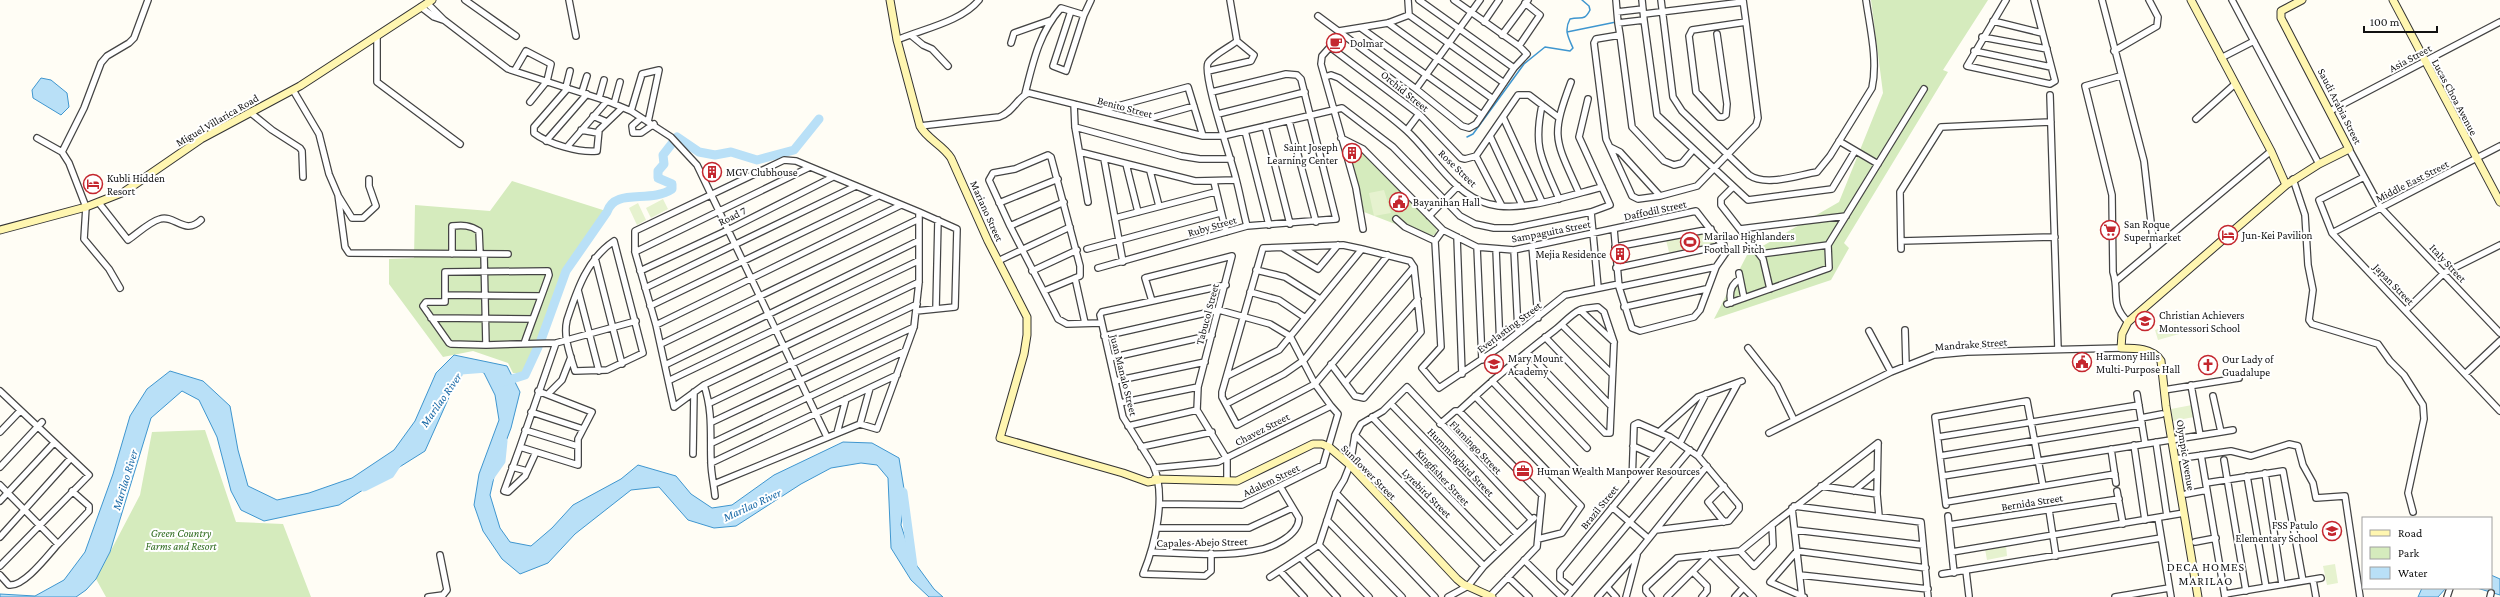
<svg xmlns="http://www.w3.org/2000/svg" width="2500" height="597" font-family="'Crimson Pro',serif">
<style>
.green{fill:#d5ebbd}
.pitch{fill:#e6f2cf}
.water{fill:#b9e0f7;stroke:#3f96cf}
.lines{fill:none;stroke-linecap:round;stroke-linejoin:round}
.stream{stroke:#3f96cf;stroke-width:1.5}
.river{stroke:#b9e0f7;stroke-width:9}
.street-casing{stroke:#444;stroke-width:8}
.secondary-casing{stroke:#333;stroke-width:9}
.street{stroke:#fff;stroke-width:5.5}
.secondary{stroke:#fff6b0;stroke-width:7}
.labels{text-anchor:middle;stroke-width:4;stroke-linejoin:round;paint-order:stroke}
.poi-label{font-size:11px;fill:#111;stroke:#fff;text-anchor:start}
.street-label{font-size:11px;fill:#111;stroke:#fff}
.park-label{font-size:11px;font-style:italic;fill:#2f6b1f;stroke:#fff}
.water-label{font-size:12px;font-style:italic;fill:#1768a6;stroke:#fff}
.neighbourhood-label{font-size:12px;letter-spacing:1px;fill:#111;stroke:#fff}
</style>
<rect width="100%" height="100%" fill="#fffdf5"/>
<!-- green -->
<path class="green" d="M1871,0h117l-45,70 5,2 -104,171 5,5 -18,32 -117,39 33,-64 92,-53 44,-109z
M1347,142c36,16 61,59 90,86l-1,6 -7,3 -65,-25z
M512,181l94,30 -40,58 -31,83 -11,21h-11l-5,-10 -35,-12 -30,6 -54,-73v-25l25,-1 1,-53 75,6z
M205,430l31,92 47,2 28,73h-205l-10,-18 44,-84 12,-63z"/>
<!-- pitch -->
<path class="pitch" d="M1384,190l7,23 -17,3 -5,-23z
M663,199l5,10 -17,9 -5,-10z
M638,203l8,17 -9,5 -8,-17z
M1709,231l6,14 -45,11 -4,-16z
M2176,324l3,10 -21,6 -3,-10z
M2192,405l2,12 -21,4 -2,-12z
M2006,545l1,11 -20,4 -2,-11z
M2335,564l3,19 -11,2 -4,-19z"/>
<!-- water -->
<path class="water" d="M41,78l10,2 16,13 2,14 -8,8 -28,-17 -1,-8z
M454,355l53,11 13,26 -9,36 -15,40 -6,27 10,33 10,14 21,4 21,-18 21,-23 48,-26 17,-14 38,11 15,18 21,14 20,-3 42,-30 69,-33 29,1 27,15 6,37 -4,30 11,34 22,30 9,8h-14l-18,-17 -20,-32 -3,-70 -11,-13 -16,-2 -30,5 -30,16 -65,42 -22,2 -26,-8 -29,-33 -28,3 -56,44 -27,29 -28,11 -18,-15 -19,-28 -9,-26 5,-31 20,-54 -4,-25 -11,-22 -9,-4 -22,6 -3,20 -25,56 -86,54 -75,16 -23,-11 -10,-19 -14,-54 -18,-37 -17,-9 -31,27 -41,134 -14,27 -10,11 -10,7h-76v-3l35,2 29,-16 21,-28 28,-78 17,-58 17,-27 23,-18 33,10 27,25 8,44 10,36 29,14 32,-7 43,-15 42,-28 21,-29 21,-48z
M2491,575l9,4v16l-23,-7h14z
M2422,588h24l-8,9h-20z"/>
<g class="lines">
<!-- stream -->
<path class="stream" d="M1567,32l49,-10
M1467,137l6,-3 51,-70 21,-17 25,4 3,-3c-5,-11 -9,-18 -3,-29 11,-3 14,3 20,-9l-1,-4 -7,-6"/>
<!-- river -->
<path class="river" d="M541,340l25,-69 41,-59c8,-25 43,-8 65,-23v-5l-14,-6v-7l6,-7 -1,-9 14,-18 22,15 16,3 16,-3 26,8 37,-10 25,-31
M502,382l23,-7 13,-28
M444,394l17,-24 26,-2
M489,478l12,-17 2,-20
M364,487l26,-13 8,-12
M903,492l10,74"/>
<defs>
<path id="street" d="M465,0l51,36
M569,0l7,36
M1230,0l7,41
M1419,0l95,68
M1616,0l1,12 26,-3
M1661,0l12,97 9,14 67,64c17,12 49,0 68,-3l13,-16 42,-68c6,-28 -2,-60 -6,-88
M1743,0l3,22
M2006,0l-39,66 83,18 5,-3 -21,-81
M2102,0l42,161 10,87
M2232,0l87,164
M427,3l17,17 64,49 99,32 24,10 40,26 26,28 130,272
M421,7l13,10 9,3
M1071,11l-18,55 13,5 18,-56
M1617,12l1,11 26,-3 -2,-20
M1644,14l99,-12
M1409,15l95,68
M1318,16l98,73 46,37 7,2 7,-4 38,-56 13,-14 -8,-8 -65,-46
M1644,20l13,95 91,85 84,-11 23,-38
M1993,21l49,12
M1484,22l15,-22
M1388,23l105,76
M1618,23l2,12 -24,4 -2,4 12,96 26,57 6,3 22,-3
M1361,28l121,87
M1339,31l49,-8 21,-8 -1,-15
M1502,35l26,-35
M1620,35l12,92 32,34 10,4 8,-2 11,-13
M377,36v46l83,62
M912,36l11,9 9,4 16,17
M1982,37l65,12
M897,40c25,-11 64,-18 82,-40
M1011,43l3,-10 37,-13
M1519,46l21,-31 -15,-12
M1974,51l77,16
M2114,51l43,-25 1,-9 -9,-17
M2221,58l33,-17
M515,70l11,-19 25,13 -4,17 -17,21
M1208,71l43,-10 3,-6 -17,-14c-7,6 -24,14 -29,22 -6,12 24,98 28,116 4,15 7,32 11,47
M2120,76l-35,10 27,109 1,77c7,21 -4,31 15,50
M1325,77l6,-2 8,3c22,17 46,33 67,52 26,23 47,65 83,74 33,9 81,-9 113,-17
M1571,82c-21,56 -16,57 8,111
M566,87l4,-16
M568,88l-34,39v6c14,11 46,20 63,18l2,-21 23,-22
M1416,89l64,-89
M293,90l26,44 10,40 9,21 7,52 4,6 159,1
M582,92l5,-16
M1025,94c8,-32 14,-61 36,-86l23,7 7,-15
M2050,95l8,254
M599,98l5,-18
M614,104l6,-22
M1074,104l1,23 13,75
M1542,105c-9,44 0,54 17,94
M1103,110l85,-23 15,49
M631,111l11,-37 17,-4 -11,52
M2330,111l170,-89
M251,113l21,17 28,18 2,3 1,26
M1218,114l87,-22
M593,116l14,6
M1503,117l39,85
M641,118l-9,8 1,7h8l13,-9
M2196,119l39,-35
M1141,121l53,-15
M1289,121l27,101
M920,126l79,-9c15,-5 19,-21 30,-24l174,43h20l119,-28 51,39 67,69 15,8 19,4h19l78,-16 19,-7 -31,-68 9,-38
M1265,126l25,98
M1075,127l106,29 19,3h31
M581,130l17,3
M1407,130l12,-16
M1245,131l24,94
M1490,136l32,69
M37,138l25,14 7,11 17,44 -2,32 25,30 11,19
M1341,138l22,11 80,81 34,17 37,3 182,-39 31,40 -11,16 -16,43 -6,7 -54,14 -8,-3 -13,-41 -5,-58
M546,141l41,-47
M1839,141l39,23
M567,147l40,-46
M1610,147l10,5 40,44 37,-10 59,-61 2,-7 -12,-96 -54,8 -3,6 7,56 23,25h4l3,-2 1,-11 -10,-70
M2349,149l32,59 119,125
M62,152l22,-44 17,-45 6,-7 22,-13 5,-5 14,-38
M1080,152l115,29 41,-1
M1476,156l26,50
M1104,159l19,103
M1126,164l12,48
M1150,171l9,35
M2364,177l-45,23 13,33 168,178
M2293,179l12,36 3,50 5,25 -4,30 3,4 66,20 12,17 14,14 19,30 1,14 -16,74 5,19
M1214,182l12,50
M1733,187l-12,12v6l42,54 7,30
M339,197l13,21h11l13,-12 -7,-20v-7
M99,203l29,37c9,-6 21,-18 32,-21 14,-5 25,17 41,1
M999,203l59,-24
M1591,212l7,75
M1429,216l29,-30
M1115,218l100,-26
M1396,219l9,8 30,14 8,-11
M1010,226l54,-24
M1363,229l-7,-41 -35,-124 1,-8 8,-9 89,67 42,44 4,1 11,-3 42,-61h11l29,22
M1740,229l106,-13
M2332,233l168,-87
M1457,237l5,137
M614,241l29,112 -36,17 -32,1c-5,-17 -12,-34 -8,-51 10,-30 20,-61 47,-79z
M1435,241l6,106 -19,21 17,20 61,-41 65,-52 54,-11
M1901,241l154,-4
M1532,246l6,72
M1477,247l5,113
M1615,247l96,-18
M1283,248l35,21 20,-24
M1087,249l133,-36
M1362,249l-19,-4 -80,3 -41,144v5l15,28 78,-41 99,-117
M1496,249l4,98
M1901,249l-1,-57 41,-65 110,-5
M1514,250l4,81
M635,252l175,-85
M452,254v-28c11,-1 18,-1 27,5l1,23
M484,254l2,91 70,-2 80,-22
M1760,254l68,-9
M595,258l27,106
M998,261l72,-34
M1098,268l149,-42 89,-7 -35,-140 -4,-4 -11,-1 -74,18
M1616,268l108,-23
M1256,270l29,7 35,22
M640,271l88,-41 105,-53
M1032,271l45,-21
M1739,273l5,25
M1075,278l10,45
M2116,281l155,-130
M1619,287l97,-20
M645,288l211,-102
M578,290l21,81
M1044,291l36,-15v-10l-29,-109 -3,-2 -33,14 -22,4 -4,7 21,46 48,93 9,5 34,-1
M1250,292l29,8 25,17
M445,295v7h-19l-3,4 26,37 2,1 35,1
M1152,301l-7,-23 87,-22 -34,131 -1,23 30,49v22
M1731,303c-2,-10 0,-19 9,-24
M1727,304l102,-36 -1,-23 96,-156
M650,306l228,-110
M1624,307l82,-18
M936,309l2,-89
M1580,310l34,32
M2406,310l38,-37 56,-28
M916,311l39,-4 2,-78 -38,-17
M431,318l102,1
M656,325l245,-120
M1562,325l50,49
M1905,330l1,35
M1869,331l22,41
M1104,336l115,-26 51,14 20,12 25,48 16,22
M1545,337l66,69
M524,344c8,-23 17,-46 25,-69l-1,-4 -103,1v23l96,1
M661,344l258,-125
M1748,348l29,37 17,35
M1110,358l102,-23
M665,365l253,-124
M1510,367l77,81
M2465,374l35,-33
M1227,376l52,-26 83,-101 48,12 4,6 7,65 -57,66 -9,-2 -24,-32
M670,380l248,-119
M1115,381l90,-19
M1492,381l88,92
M1345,383l73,-84
M704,385l215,-103
M2191,385l9,50
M2164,390l75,-12
M0,391l89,84 -89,91
M538,391l54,21 -14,27v26l-58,-18 36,-104
M548,394l14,-14 9,-23
M2137,394l8,49
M1475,396l106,110 -19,27 -24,6
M710,403l207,-99
M1120,403l78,-16
M1226,404l58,-30 20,-14 84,-105
M1391,404l126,130
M1459,411c31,-29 63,-56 96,-81 8,-6 16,-16 25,-20 4,-2 12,-2 18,-3l6,5 10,30 -4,91h-5l-78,-81
M531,412l52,17
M1372,417l128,133
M2141,418l21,-4
M712,422l202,-95
M860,424l10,-36
M1440,424l15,-13h4l83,84 -5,52 -47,49
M1128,426l69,-16
M525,430l52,16
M0,432l20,-21
M1659,432l39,-35 44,-16
M2221,432l12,-2
M837,433l9,-34
M1769,433l122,-61 43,-17 33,-3 154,-4
M1355,435l129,131
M1938,437l201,-32
M2156,442l11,74
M712,443l193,-92
M1680,443l26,-49
M1878,443l-1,51 2,22
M2134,445l11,75
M1633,446l20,9
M520,447l-16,44 4,1 17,-16 11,-24
M1141,447l71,-15
M2111,449l5,34
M693,454l1,-62
M2201,455l24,142
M1698,456l40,-73
M1940,456l202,-33
M2175,459l56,-8 20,5 38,-12 9,2 5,19 10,18 3,15 29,-2 15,101
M2224,460l22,131
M711,463l186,-88
M0,467l42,-45
M512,467l15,4
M1155,468l63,-6 113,-56 7,8 -15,51 -81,40 -82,-1
M2265,473l17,111
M1943,476l278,-44 -8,-36
M2247,476l19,111
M1632,483l2,-58 4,-2 32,14 28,19 41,49v4l-10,12 -73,9
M2206,483l77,-12 20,110
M714,484l146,-60 17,5 37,-102 5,-45v-70l-123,-51 -12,-1 -149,71v21l21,73 18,82 30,-22c9,27 6,50 7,77 0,11 3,23 4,34
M0,485l58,59c-10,11 -34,43 -49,41l-9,-10
M1821,486l56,8
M1854,491l23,-19
M2117,491l6,33
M1336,493l99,104
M2186,494l21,-4
M0,501l54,-58
M1946,502l169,-28
M1946,505l-11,-88 92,-16 16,85
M1794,506l127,16 7,75
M1612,507l36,31
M1792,508l10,89
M2049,510l7,46
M1948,516l6,57
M2158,518l13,79
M1327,520l75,77
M1724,522l-16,-20 16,-16
M1772,525l106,-82
M1772,525l1,21 -19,20 -14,-15z
M1949,525l170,-26
M1157,528h92l43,-20
M1795,530l128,15
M0,537l71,-79
M2195,542l21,-4
M58,544l31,-33v-5l-17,-15
M1319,545l50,52
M1151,552c33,1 69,5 102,-1 17,-2 46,-15 46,-33l-18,-30
M1952,552l232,-39
M1211,553v18l-6,5 -62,-2c12,-29 24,-79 10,-109l-30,-48 -23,-102 2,-3 124,-27
M1301,558l36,39
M1524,560l38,37
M1280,571l24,26
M1966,571l3,25
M1694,573l13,13v5l-5,6
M1942,574l219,-36
M1800,575l128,14
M1270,577l49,-32 17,-52 8,-13 6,-15 5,-30 6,-11 22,-13 24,-24 125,133
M1508,577l21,20
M2313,580l3,17
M1607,587l9,10
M1573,590l-13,-11v-8l110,-134
M2225,594l96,-16
M428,597l15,-2 4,-5 -7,-35
M1448,597l20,-11 16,-20 50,-48
M1567,597l123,-147
M1598,597l40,-45 69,-86
M1626,597l11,-42
M1651,597l-5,-6v-4l31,-29 63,-7
M1667,597l43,-43 43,43
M1735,597l8,-9
M1804,597l-34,-15 27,-31 129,17
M2115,597l54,-9
M2447,597l3,-9
M2490,597l1,-4"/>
<path id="secondary" d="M890,0l7,40 23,86c7,13 23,19 31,32l37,83 39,76v18l-3,19 -24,84 123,35 25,9 11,-2
M2191,0l80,151 15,34
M2393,0l107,202
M0,230l86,-23 38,-15 77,-53 99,-53 132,-86
M1155,479l82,2 76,-37h9l7,3 21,18 107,114 6,5 29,13
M2198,597l-32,-191 -5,-45c-7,-13 -27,-13 -40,-13l1,-14 6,-12 158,-137 33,-21 30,-15 -68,-131v-7l21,-11"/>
</defs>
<!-- street casing -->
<use href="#street" class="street-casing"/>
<!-- secondary casing -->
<use href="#secondary" class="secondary-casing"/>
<!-- street -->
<use href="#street" class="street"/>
<!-- secondary -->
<use href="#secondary" class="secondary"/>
</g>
<!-- icons -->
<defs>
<symbol id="cafe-ring" viewBox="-11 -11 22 22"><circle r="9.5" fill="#fff" stroke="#c4262e" stroke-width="1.5"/><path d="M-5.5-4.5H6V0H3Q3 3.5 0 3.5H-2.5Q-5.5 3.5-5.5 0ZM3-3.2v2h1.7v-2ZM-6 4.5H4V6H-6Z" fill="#c4262e"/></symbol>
<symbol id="building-ring" viewBox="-11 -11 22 22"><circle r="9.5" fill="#fff" stroke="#c4262e" stroke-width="1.5"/><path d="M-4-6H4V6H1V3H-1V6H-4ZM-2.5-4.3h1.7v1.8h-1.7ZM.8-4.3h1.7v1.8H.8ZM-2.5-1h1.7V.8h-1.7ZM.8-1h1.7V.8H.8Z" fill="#c4262e"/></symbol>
<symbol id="hotel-ring" viewBox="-11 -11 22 22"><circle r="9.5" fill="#fff" stroke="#c4262e" stroke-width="1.5"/><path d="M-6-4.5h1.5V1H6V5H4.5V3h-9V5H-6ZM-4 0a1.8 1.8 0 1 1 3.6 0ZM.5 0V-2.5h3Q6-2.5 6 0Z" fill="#c4262e"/></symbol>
<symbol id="civic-ring" viewBox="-11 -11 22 22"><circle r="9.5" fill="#fff" stroke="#c4262e" stroke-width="1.5"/><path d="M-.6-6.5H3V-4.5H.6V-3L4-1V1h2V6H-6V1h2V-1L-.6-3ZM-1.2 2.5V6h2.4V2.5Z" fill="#c4262e"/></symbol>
<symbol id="supermarket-ring" viewBox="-11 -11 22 22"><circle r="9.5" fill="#fff" stroke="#c4262e" stroke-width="1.5"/><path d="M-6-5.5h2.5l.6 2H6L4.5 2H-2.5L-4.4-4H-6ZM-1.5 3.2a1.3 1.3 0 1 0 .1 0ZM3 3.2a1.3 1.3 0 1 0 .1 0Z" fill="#c4262e"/></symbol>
<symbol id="stadium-ring" viewBox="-11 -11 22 22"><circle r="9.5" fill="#fff" stroke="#c4262e" stroke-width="1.5"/><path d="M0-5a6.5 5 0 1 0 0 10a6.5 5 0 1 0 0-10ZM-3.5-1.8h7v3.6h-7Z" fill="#c4262e"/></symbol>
<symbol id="school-ring" viewBox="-11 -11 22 22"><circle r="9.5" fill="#fff" stroke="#c4262e" stroke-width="1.5"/><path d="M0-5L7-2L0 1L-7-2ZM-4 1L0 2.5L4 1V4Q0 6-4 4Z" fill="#c4262e"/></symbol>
<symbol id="church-ring" viewBox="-11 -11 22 22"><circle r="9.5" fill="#fff" stroke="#c4262e" stroke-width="1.5"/><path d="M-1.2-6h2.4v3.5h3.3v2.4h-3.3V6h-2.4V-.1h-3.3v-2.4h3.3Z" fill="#c4262e"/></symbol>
<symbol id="office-ring" viewBox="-11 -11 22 22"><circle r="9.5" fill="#fff" stroke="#c4262e" stroke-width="1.5"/><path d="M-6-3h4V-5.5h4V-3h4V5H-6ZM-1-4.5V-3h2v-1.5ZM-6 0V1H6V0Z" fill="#c4262e"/></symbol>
</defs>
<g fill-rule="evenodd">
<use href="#cafe-ring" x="1325" y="32" width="22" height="22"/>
<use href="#building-ring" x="1341" y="142" width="22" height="22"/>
<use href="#building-ring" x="701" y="161" width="22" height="22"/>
<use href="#hotel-ring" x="82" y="173" width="22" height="22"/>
<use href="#civic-ring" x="1388" y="191" width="22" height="22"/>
<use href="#supermarket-ring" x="2099" y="219" width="22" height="22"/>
<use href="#hotel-ring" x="2217" y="224" width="22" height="22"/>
<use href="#stadium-ring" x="1679" y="231" width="22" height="22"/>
<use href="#building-ring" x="1609" y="243" width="22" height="22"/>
<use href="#school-ring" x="2134" y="310" width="22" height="22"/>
<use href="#civic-ring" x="2071" y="351" width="22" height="22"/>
<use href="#school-ring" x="1483" y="353" width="22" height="22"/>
<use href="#church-ring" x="2197" y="354" width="22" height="22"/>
<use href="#office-ring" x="1512" y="460" width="22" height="22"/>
<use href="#school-ring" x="2321" y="520" width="22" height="22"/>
</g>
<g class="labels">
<!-- poi labels -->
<g class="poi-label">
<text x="1350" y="47">Dolmar</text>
<text x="1338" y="151" text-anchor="end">Saint Joseph<tspan x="1338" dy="13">Learning Center</tspan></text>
<text x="726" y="176">MGV Clubhouse</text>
<text x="107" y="182">Kubli Hidden<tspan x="107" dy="13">Resort</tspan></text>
<text x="1413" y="206">Bayanihan Hall</text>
<text x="2124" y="228">San Roque<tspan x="2124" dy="13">Supermarket</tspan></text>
<text x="2242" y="239">Jun-Kei Pavilion</text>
<text x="1704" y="240">Marilao Highlanders<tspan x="1704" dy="13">Football Pitch</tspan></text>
<text x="1606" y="258" text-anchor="end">Mejia Residence</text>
<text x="2159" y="319">Christian Achievers<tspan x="2159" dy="13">Montessori School</tspan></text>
<text x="2096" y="360">Harmony Hills<tspan x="2096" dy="13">Multi-Purpose Hall</tspan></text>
<text x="1508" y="362">Mary Mount<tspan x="1508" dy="13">Academy</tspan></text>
<text x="2222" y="363">Our Lady of<tspan x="2222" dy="13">Guadalupe</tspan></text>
<text x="1537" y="475">Human Wealth Manpower Resources</text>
<text x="2318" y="529" text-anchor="end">FSS Patulo<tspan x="2318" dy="13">Elementary School</tspan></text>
</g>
<!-- street labels -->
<g class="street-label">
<text transform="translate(2410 58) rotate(-28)" y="4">Asia Street</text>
<text transform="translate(1405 91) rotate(39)" y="4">Orchid Street</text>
<text transform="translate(2455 97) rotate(62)" y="4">Lucas Choa Avenue</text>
<text transform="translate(2340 106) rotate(63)" y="4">Saudi Arabia Street</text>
<text transform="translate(1125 107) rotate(15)" y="4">Benito Street</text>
<text transform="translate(217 120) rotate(-30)" y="4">Miguel Villarica Road</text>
<text transform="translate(1458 168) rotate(44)" y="4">Rose Street</text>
<text transform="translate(2412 181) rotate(-27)" y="4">Middle East Street</text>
<text transform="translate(1655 210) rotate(-12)" y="4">Daffodil Street</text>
<text transform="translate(987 211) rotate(66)" y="4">Mariano Street</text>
<text transform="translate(732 216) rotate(-26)" y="4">Road 7</text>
<text transform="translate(1212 226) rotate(-16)" y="4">Ruby Street</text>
<text transform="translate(1551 231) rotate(-11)" y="4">Sampaguita Street</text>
<text transform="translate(2448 263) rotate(47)" y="4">Italy Street</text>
<text transform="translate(2394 284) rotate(46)" y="4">Japan Street</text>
<text transform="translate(1207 314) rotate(-75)" y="4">Tabucol Street</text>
<text transform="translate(1509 327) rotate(-37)" y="4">Everlasting Street</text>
<text transform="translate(1971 344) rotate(-4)" y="4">Mandrake Street</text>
<text transform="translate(1124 375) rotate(76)" y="4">Juan Manalo Street</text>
<text transform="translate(1262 429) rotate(-27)" y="4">Chavez Street</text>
<text transform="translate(1476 447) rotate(46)" y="4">Flamingo Street</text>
<text transform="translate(2186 455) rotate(81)" y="4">Olympic Avenue</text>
<text transform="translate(1461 462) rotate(46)" y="4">Hummingbird Street</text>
<text transform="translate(1369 472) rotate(45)" y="4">Sunflower Street</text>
<text transform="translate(1443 477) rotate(47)" y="4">Kingfisher Street</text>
<text transform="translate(1271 480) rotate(-26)" y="4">Adalem Street</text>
<text transform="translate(1427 493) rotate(45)" y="4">Lyrebird Street</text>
<text transform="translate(2032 502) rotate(-9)" y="4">Bernida Street</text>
<text transform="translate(1599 507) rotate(-51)" y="4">Brazil Street</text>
<text transform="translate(1202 542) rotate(-1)" y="4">Capales-Abejo Street</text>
</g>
<!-- park labels -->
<g class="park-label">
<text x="181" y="537">Green Country<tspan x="181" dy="13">Farms and Resort</tspan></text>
</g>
<!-- water labels -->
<g class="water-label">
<text transform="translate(441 400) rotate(-55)" y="4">Marilao River</text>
<text transform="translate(125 480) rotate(-73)" y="4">Marilao River</text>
<text transform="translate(752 505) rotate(-25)" y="4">Marilao River</text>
</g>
<!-- neighbourhood labels -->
<g class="neighbourhood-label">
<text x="2206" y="571">DECA HOMES<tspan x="2206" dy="14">MARILAO</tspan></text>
</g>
</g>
<!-- legend -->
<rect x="2362" y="517" width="130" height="72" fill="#ffffff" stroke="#a0a0a0"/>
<rect x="2370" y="530" width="20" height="6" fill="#fff6b0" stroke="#a0a0a0"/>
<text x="2398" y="537" font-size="12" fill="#111111">Road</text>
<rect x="2370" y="547" width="20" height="12" fill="#d5ebbd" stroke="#a0a0a0"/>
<text x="2398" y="557" font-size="12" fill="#111111">Park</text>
<rect x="2370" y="567" width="20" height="12" fill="#b9e0f7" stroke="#a0a0a0"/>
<text x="2398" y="577" font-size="12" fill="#111111">Water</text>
<!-- scale -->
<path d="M2364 26v6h73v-6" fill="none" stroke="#111111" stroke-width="2"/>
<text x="2370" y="26" font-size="12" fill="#111111" stroke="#ffffff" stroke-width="3" paint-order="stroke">100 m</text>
</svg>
